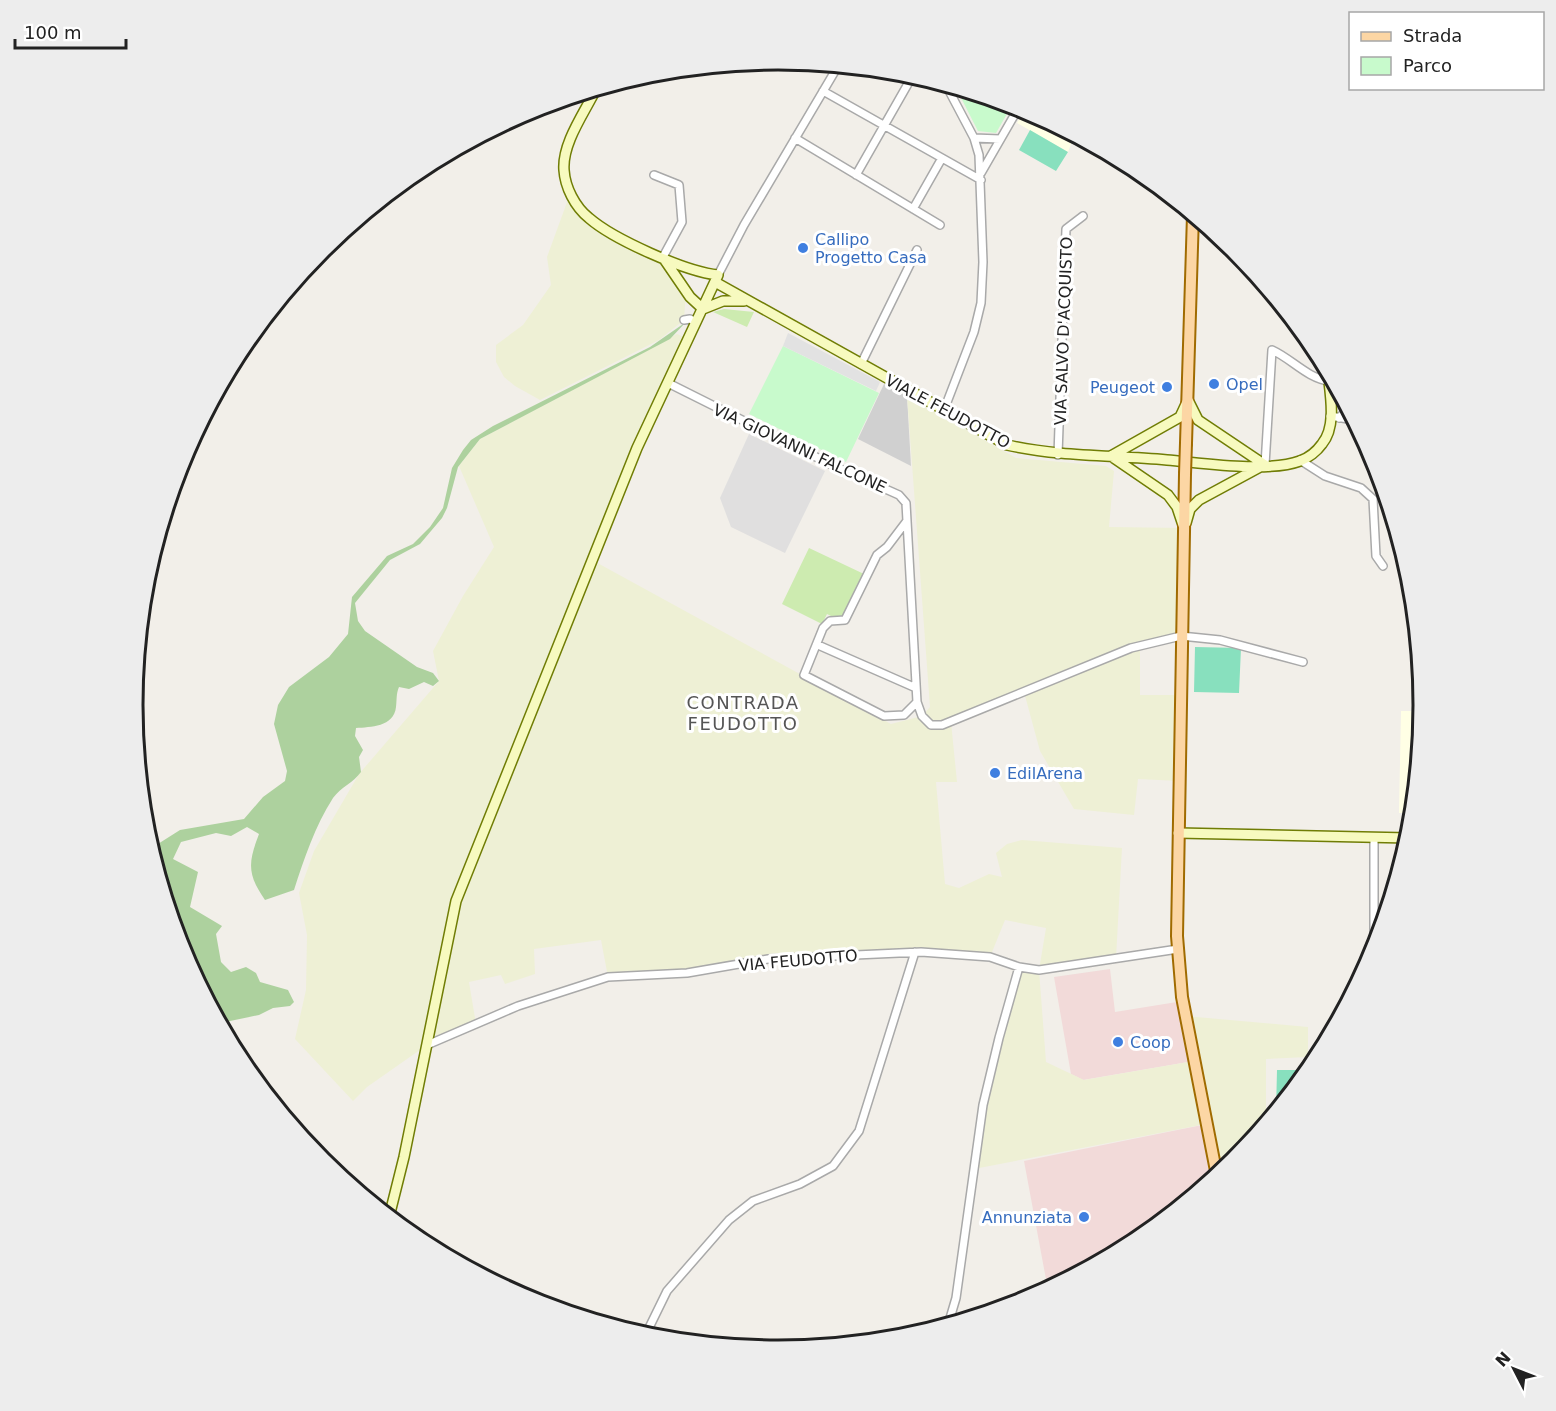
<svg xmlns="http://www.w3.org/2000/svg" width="1556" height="1411" font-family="'DejaVu Sans',sans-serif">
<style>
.residential{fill:#e0dfdf}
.commercial{fill:#f2dad9}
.education{fill:#ffffe5}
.religious{fill:#d0d0d0}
.farmland{fill:#eef0d5}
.grass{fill:#cdebb0}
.forest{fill:#add19e}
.park{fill:#c8facc}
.pitch{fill:#88e0be}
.parking{fill:#e2e2e2}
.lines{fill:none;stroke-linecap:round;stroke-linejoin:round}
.street-casing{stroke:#a9a9a9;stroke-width:10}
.secondary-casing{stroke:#707d05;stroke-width:12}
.primary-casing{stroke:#a06b00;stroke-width:14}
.street{stroke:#fff;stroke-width:7}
.secondary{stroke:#f7fabf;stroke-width:9}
.primary{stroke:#fcd6a4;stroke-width:10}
.primary-bridge-casing{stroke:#a06b00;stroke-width:14;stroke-linecap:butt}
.primary-bridge{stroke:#fcd6a4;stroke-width:10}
.shop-dot{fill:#3f7fe0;stroke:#fff;stroke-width:2}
.labels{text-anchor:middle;stroke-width:6;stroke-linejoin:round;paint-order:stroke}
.shop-label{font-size:16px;fill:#366cbe;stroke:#fff;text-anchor:start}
.street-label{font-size:16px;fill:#222;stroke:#fff}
.neighbourhood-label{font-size:18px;letter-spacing:1.5px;fill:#555;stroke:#fff}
.rim{fill:none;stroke:#222;stroke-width:3}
</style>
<rect width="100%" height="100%" fill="#f2efe9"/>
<!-- residential -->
<path class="residential" d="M749,434l76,37 -40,82 -54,-26 -11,-29z"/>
<!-- commercial -->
<path class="commercial" d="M1110,969l5,43 68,-11 11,60 -111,19 -12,-6 -17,-97z
M1207,1124l10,53 -81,65 -88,48 -24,-129z"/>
<!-- education -->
<path class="education" d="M1025,109l49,27 -6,16 -51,-29z
M1401,711h22l-10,102h-14z"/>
<!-- religious -->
<path class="religious" d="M884,384l23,12 4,70 -53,-27z"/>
<!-- farmland -->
<path class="farmland" d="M570,194l18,24 75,39 23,33 -2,30 -25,20 -119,60 -25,-14 -11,-9 -8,-15v-17l27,-20 28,-40 -4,-28z
M677,334l12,5 -97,221 299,164 31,-8 8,-9 -23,-311 109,62 90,8 8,5 -5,56 75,1 -3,108 -41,10v49h40l-1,86 -41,-2 -4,36 -60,-6 -34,-58 -16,-59 -73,30 6,60h-21l9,102 14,4 30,-14 13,3 -6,-24 11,-9 15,-4 100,8 -6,110 -77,12 7,92 38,18 110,-19 -9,-45 123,11v30l-42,2v64l-32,39 -17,14 -11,-52 -232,45 9,-64 36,-138 20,3 7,-42 -41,-8 -15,37 -75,-5 -147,7 -81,14 -79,4 -7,-37 -67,9 1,25 -30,10 -4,-9 -32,7 7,42 -49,21 -60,42 -14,14 -58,-62 11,-49 1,-55 -8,-42 15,-42 45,-77 80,-93 -6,-30 30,-55 31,-49 -35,-81 21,-27z"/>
<!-- grass -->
<path class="grass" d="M724,309l30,3 -7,15 -34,-15z
M809,548l55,26 -22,43 -7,1 -8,-4 -5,10 -40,-20z"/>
<!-- forest -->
<path class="forest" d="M686,322l-16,17 -190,100 -22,28 -11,41 -5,10 -22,26 -30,16 -35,43 3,18 7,10 52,36 16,6 6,8 -6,5 -9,-4 -15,7 -10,-2c-3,7 -2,12 -3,20 -2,20 -26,20 -40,21l-1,8 8,14 -4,7 2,15c-8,11 -20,15 -28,26 -18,28 -29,61 -39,92l-29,10c-18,-26 -17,-37 -6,-66l-12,-7 -16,9 -15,-3 -35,9 -8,17 25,13 -8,35 32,19 -6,8 5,28 10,10 15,-5 10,6 4,9 28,8 6,12 -4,4 -17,2 -14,7 -29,6 -10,4 -38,-73 -32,-103 30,-19 64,-11 19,-22 22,-16 2,-10 -13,-47 4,-19 11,-18 40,-30 19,-23 4,-37 35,-41 26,-12 17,-17 13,-19 9,-40 11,-18 8,-10 22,-14 157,-79z"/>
<!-- park -->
<path class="park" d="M956,88l56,17 -16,28 -18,-2z
M783,346l96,47 -33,69 -97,-48z"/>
<!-- pitch -->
<path class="pitch" d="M1030,130l38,22 -12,19 -37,-21z
M1195,647l46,1 -2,45 -45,-1z
M1277,1070h27v7l-28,35z"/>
<!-- parking -->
<path class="parking" d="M788,333l92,49 -4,9 -93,-45z"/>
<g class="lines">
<defs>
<path id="street" d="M823,91l158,89
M795,138l145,87
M974,138l26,1
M981,173l38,-66
M654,175l25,10 3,37 -19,35
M856,175l57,-100
M913,209l29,-51
M718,275l26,-50 94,-159
M684,320l6,-1 6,3
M861,364l56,-114
M668,383l168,84 63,28 7,8 11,199 5,14 9,9h11l189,-77 50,-12 39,4 83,22
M944,410l30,-78 7,-29 2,-41 -4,-107 -5,-17 -28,-53
M1330,416l18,3 11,10
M1339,418l9,-9
M1058,455l8,-226 17,-13
M1300,460l25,16 36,12 12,11 3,57 7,10
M1265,465l7,-115c20,9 35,28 57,31
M906,522l-19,25 -10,8 -32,65 -15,1 -7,7 -19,47 80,41 20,-1 13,-13
M818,645l98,43
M1374,838v114
M427,1045l91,-39 90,-29 79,-4 81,-14 153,-7 69,5 29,10 20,3 139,-21
M948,1325l8,-27 27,-193 16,-67 20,-71
M645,1336l22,-45 62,-71 24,-19 47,-17 33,-18 26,-35 56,-179"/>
<path id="secondary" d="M664,259l26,38 13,12 20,-8h21
M715,282l292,163c54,12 106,10 160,15 36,3 100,13 133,1 8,-3 17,-10 22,-17 15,-18 8,-50 6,-71
M1188,400l10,20 67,45
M1186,523l4,-14 9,-9 61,-33
M1183,525l-6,-18 -9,-12 -57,-39 69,-39 7,-15
M1178,833l231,5
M389,1217l15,-60 52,-256 181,-453 81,-173c-32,-3 -105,-36 -129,-57 -14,-11 -24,-31 -25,-48 -2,-27 21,-58 32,-81"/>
<path id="primary" d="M1186,443l7,-228
M1185,474l-8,462 5,61 35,179"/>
</defs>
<!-- street casing -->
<use href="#street" class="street-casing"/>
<!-- secondary casing -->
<use href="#secondary" class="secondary-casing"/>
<!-- primary casing -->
<use href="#primary" class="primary-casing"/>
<!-- street -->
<use href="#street" class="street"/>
<!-- secondary -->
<use href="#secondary" class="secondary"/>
<!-- primary -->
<use href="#primary" class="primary"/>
<defs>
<path id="primary-bridge" d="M1185,474l1,-31"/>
</defs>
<!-- primary-bridge casing -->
<use href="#primary-bridge" class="primary-bridge-casing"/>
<!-- primary-bridge -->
<use href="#primary-bridge" class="primary-bridge"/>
</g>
<!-- markers -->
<g class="shop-dot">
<circle cx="803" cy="248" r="6"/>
<circle cx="1214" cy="384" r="6"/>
<circle cx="1167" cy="387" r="6"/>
<circle cx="995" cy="773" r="6"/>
<circle cx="1118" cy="1042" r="6"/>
<circle cx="1084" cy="1217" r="6"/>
</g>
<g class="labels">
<!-- shop labels -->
<g class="shop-label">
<text x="815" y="245">Callipo<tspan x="815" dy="18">Progetto Casa</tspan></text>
<text x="1226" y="390">Opel</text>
<text x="1155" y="393" text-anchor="end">Peugeot</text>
<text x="1007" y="779">EdilArena</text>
<text x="1130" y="1048">Coop</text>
<text x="1072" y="1223" text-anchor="end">Annunziata</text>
</g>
<!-- street labels -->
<g class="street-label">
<text transform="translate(1063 331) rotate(-88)" y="6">VIA SALVO D'ACQUISTO</text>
<text transform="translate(948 411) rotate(28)" y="6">VIALE FEUDOTTO</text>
<text transform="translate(800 448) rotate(25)" y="6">VIA GIOVANNI FALCONE</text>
<text transform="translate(798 960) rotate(-5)" y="6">VIA FEUDOTTO</text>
</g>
<!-- neighbourhood labels -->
<g class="neighbourhood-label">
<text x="743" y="709">CONTRADA<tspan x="743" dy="21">FEUDOTTO</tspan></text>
</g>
</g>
<!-- crop -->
<path d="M0 0H1556V1411H0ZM143 705a635 635 0 1 1 1270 0a635 635 0 1 1-1270 0Z" fill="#ededed" fill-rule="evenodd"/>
<path class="rim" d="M143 705a635 635 0 1 1 1270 0a635 635 0 1 1-1270 0Z"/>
<!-- legend -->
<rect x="1349" y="12" width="195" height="78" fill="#ffffff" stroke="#a7a7a7" stroke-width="1.5"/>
<rect x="1361" y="32" width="30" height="9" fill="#fcd6a4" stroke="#a7a7a7" stroke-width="1.5"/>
<text x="1403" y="42" font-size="18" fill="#222222">Strada</text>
<rect x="1361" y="57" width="30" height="18" fill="#c8facc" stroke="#a7a7a7" stroke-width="1.5"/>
<text x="1403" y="72" font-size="18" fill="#222222">Parco</text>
<!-- north arrow -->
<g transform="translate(1514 1369) rotate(312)" stroke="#ffffff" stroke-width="4.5" paint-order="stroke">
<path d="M0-4.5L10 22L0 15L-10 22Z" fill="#222222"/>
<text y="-9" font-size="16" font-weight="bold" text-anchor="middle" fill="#222222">N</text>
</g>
<!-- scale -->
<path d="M15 39v9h111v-9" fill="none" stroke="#222222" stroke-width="3"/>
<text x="24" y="39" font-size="18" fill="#222222" stroke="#ffffff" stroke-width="4.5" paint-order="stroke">100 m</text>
</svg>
